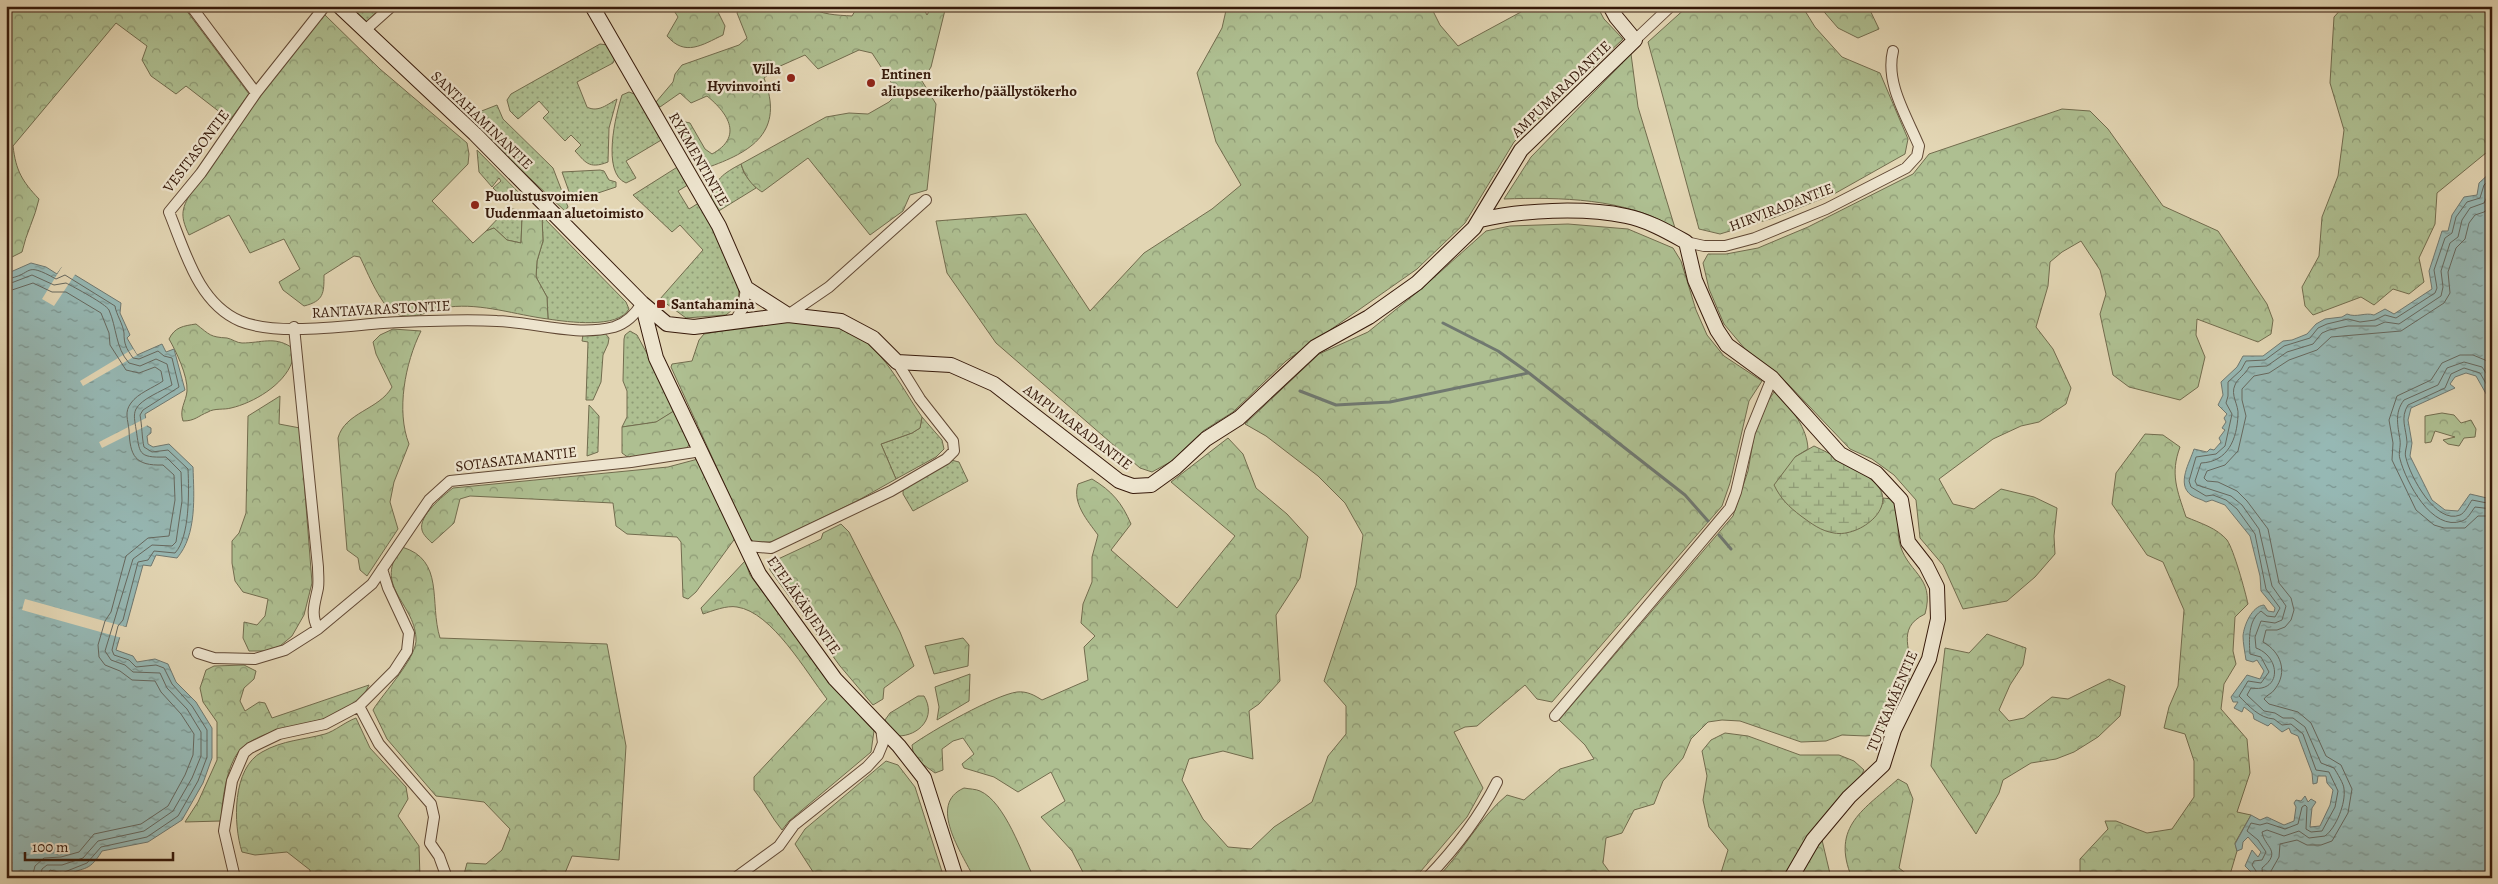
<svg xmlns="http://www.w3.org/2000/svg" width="2498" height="884" font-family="Alegreya,serif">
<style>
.grass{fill:url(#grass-dots);stroke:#726c4e}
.forest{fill:url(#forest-crowns);stroke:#726c4e}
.wetland{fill:url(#wetland-marsh);stroke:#726c4e}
.garden{fill:#aebf91;stroke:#726c4e}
.water{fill:url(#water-ripples);stroke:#707870}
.pier{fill:#e3d6b4}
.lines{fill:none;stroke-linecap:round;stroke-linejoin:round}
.shore{stroke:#66685f;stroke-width:1}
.stream{stroke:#707870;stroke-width:3}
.street-casing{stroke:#614834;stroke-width:12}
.secondary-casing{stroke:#36190a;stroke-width:16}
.street{stroke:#ede4ce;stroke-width:10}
.secondary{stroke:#ede4ce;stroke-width:14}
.poi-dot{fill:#8f2418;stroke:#ede4ce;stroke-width:2}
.labels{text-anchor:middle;stroke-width:4.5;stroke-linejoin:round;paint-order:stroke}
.poi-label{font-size:15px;font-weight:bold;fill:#36190a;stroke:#ede4ce;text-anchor:start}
.street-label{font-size:15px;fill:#36190a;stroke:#ede4ce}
</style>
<defs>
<pattern id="grass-dots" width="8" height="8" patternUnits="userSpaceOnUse" patternTransform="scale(1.25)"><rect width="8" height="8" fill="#aebf91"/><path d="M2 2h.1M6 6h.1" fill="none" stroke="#8e9a75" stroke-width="1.8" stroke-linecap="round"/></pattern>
<pattern id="forest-crowns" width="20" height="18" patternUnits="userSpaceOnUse" patternTransform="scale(1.25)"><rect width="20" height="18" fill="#aebf91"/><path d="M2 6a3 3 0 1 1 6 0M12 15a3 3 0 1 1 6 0" fill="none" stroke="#8e9a75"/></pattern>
<pattern id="wetland-marsh" width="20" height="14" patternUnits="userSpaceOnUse" patternTransform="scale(1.25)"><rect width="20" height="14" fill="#aebf91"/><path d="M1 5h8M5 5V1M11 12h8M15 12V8" fill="none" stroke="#8e9a75"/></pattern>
<pattern id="water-ripples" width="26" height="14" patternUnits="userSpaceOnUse" patternTransform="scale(1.25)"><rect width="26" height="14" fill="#96b8b4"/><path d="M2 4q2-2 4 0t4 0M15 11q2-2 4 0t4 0" fill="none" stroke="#7b9591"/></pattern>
</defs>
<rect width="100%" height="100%" fill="#e3d6b4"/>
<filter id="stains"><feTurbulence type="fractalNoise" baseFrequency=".004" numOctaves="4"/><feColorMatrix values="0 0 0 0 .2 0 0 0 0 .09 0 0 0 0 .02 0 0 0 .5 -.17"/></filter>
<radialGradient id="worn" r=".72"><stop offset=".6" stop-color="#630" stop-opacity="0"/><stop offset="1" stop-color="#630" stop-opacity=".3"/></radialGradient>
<!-- grass -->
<path class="grass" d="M348,6h34l-16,17z
M600,44l8,1 7,13 -2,5 -36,19 10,25c11,6 21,-3 30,-8l-8,29 -1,34c-20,8 -23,-1 -33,-11l6,-6 -10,-10 -6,6 -22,-23 6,-6 -10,-11 -21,18 -8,-8 -3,-11 4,-6z
M629,92l11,4 23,43 -37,22 10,17 -10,5c-25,-10 -10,-69 -4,-88z
M497,105l6,14 50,49 15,39 -3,4 -90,-84 -1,-9 5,-6z
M477,150l50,51v1l-20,-1 -14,-13 8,-7 -2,-3 -7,9 -13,-15z
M741,164l3,9 12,15 -39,24 -6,-12c2,-20 13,-27 30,-36z
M679,166l12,17 -13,8 11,18 13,-8 37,86 -1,18 -12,10 -40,3 -26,-19 43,-49 -23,-25 -8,7 -39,-37z
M600,170l4,1 5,9 7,2v5l-21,7 -9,-2 -11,9 -3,-1 -10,-28z
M512,209l15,2 -5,7 -1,25 -14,-3 -13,-12 -8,3 18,-19z
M542,216l84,86 3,7c-11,20 -61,13 -81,10l-1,-22 -11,-20 1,-16 6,-20z
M630,331l7,4 40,74 -20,13 -35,5 5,-10v-26l-4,-10 1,-42 1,-4z
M604,332l5,6 -1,6 -5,11 -2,27 -8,18h-7l2,-58 -6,-1 1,-6z
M589,405l10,11 -1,32v4l-11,4z
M922,417l20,23 2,9 -8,8 -40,22 -15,-35 31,-11 8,-5z
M951,460l8,2 9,19 -55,30 -10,-17v-4z"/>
<!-- forest -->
<path class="forest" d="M6,6h177l66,88 -19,26 -44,-34 -10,8 -25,-18 -9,-16 5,-14 -31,-23 -103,123c3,25 9,35 26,53 -4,19 -13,34 -17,53l-16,8z
M671,6h44l10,20 -2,9c-21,10 -38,22 -56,1l11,-19z
M740,6h68c13,9 29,9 44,10l6,-10h64l5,9 5,-9h14l-15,61 -9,14 14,23 -9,86 -17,5 -7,16 -33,24 -62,-77 -46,34c-11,-7 -17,-16 -21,-28l85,-47 23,-4 19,1 21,-12 9,-9 -26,-40 -13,-3 -41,19 -13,-14 -27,12 -14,11c21,54 -12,74 -58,90l-13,-7 -19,-35 7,-5 9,2 15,26 7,5c31,-17 17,-40 -5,-58l-16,7 -11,-10 -20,14 -4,-5 17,-20 2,-8 7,-9 57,-20 8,-7 -10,-25z
M1227,6h198l8,5 7,14 18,21 74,-40h65l7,13 19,20 -109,103 -49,81 -48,46 -131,92 -53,51 -30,19 -31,30 -20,11 -12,-4 -144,-125 -49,-70 -11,-52 90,-7 64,97 54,-58 68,-44 29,-24 -25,-43 -19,-69 25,-45z
M1688,6h114l13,21 27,30 38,16 28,66 -3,15 -71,40 -61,24 -53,16 -21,-5 -51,-187z
M1819,6h49l11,23 -21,9 -20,-10z
M2344,6h148v142l-55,45 -2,31 -16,34 5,24 -15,12 -16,-5 -19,16 -13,-8 -48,18 -8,-9 -3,-19 17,-31 3,-39 16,-41 6,-46 -14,-47 4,-66z
M324,14l56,55 87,74 2,11 -1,10 -36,37 41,42 13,-12 8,-3 13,12 14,3 1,-25 5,-7 15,5 1,25 -6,20 -1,16 11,20 1,22c-32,-4 -66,-16 -99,-12 -17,2 -35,14 -52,7 -15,-4 -30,-43 -37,-57l-6,-1 -30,19c0,18 0,26 -20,31l-21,-16 -4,-8 21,-13 -16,-30 -34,14 -21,-38 -40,20c-10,-21 -7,-27 4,-46l69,-96z
M1631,54l7,53 37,121c-49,-30 -116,-31 -171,-29l27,-42z
M2062,109l28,2 18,18 55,77 55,25 49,73 6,16 -2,14 -13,8 -61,-23 -1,16 9,22 -7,30 -18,13 -51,-13 -16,-12 -13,-61 6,-20 -6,-24 -19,-29 -19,11 -12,10 -2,24 -12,41 17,22 18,39 -5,16 -27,18 -18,4 -28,13 -54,40 14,25 21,5 27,-20 33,8 23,11 -3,28 1,18 -20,23 -28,24 -44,8 -20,-44 -23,-27 -4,-38 -22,-25 -22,-16 -22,-10 -63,-66 -42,-34 -21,-25 -15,-35 -6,-26 5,-9h18l32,-6 50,-21 105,-53 16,-20z
M1568,224l60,5 45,19 8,13 15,49 11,25 17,21 38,25 -13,20 -19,82 -8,23 -170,196 -15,-3 -12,-14 -48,41 -12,1 -11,5 29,56 -16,29 -52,61h-329l-14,-27 -31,-34 24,-16 -14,-29 -33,20 -24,-15 -30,-9 -2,-4 12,-10 -11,-16 -10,3 -11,8 1,21 -8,3 -21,-15 -2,-13c19,-14 83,-50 105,-53 10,-1 17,3 25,8l46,-20 -4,-33 11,-11 -14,-13 2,-19 9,-22v-25l6,-22c-11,-15 -26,-32 -20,-51l14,-5c20,12 30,24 39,45l-20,26 66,58 58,-72 -64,-54 57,-44 15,16 13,34 31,26 21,23 -8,41 -24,37 4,66 -21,23 -10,7 4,48 -30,-8 -34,8 -7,21 21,39 25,28 23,2 23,-22 38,-25 16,-46 18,-22v-28l-22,-25 32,-96 7,-50 -18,-32 -27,-27 -52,-40 -21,-12 74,-70 49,-22 52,-42 66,-59 24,-5z
M780,321c18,3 36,1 54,4 43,10 65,59 88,92l-2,11 -8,5 -31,11 15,35 -39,22 -85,41h-18l-6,-6 -77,-169 1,-3 20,-3 7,-21 5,-6z
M196,324c14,11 14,13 31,14 5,1 10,5 15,5 19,0 32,-7 49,4 1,5 2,11 1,15 -8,23 -39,41 -61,46 -7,2 -17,0 -23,4 -10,4 -13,9 -25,9 -4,-12 3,-19 4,-30 1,-15 -11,-40 -18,-52 6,-12 14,-13 27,-15z
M393,329l28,2c-16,32 -25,80 -12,113l-15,38 -4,20 8,27 -31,47 -7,-6 -2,-12 -11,-8 -9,-112c7,-26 41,-28 54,-51l-16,-33 -3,-12 7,-7z
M1774,392l5,2c13,17 28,33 29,55l-13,8 88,47v-6l9,1c11,16 4,24 7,41 6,33 37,35 26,74 -31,15 -11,38 -15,61 -4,22 -17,42 -29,59l-15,2 -24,-1 -16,6 -25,1 -61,-21 -18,-1 -14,2 -17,17 -8,19 -20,23 -9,23 -20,6 -12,23 -16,5 -3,25 11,15h-177c26,-26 42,-60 70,-83l17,5 36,-31 34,-10 -9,-14 -26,-25 174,-204 15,-45 6,-35 14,-35z
M280,396l-1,28 21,4 12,155 -8,32 -12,21 -12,10 -15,5h-16l-6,-13 1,-16 13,3 8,-9 3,-17 -25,-7 -8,-11 -3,-18v-22l7,-8 7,-20 2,-97z
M677,409l14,32 -4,7 -58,10 -7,-5v-26l34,-5z
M2442,413l12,2 7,8 10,-3 5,9 -1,8 -11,1 -5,8 -11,-2 -5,-4 12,-3 -20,-6 -4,11 -6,1v-27z
M2145,434l18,1 17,12c-10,27 -3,43 6,70 14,6 31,11 41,23 7,10 18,51 21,64l-13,13 -2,34 3,13 -12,20 -3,25 26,30 3,34 -13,39 14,3 -16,28 2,8 -8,27h-149v-19l28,-30 -3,-8h11l31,12 25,-4 22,-32v-36l-9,-27 -21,-6 5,-21 9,-21 6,-76 -21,-48 -16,-7 -35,-51 4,-31z
M698,459l38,78 -40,55 -8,7 -5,-2 -2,-55 -4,-5 -50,-3 -11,-8 -3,-23 -143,-7 -10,3 -6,24 -22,20c-3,-3 -9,-8 -10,-13 -4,-14 21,-34 31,-42l215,-21z
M841,524l8,8 51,100 14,34 -30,22 -1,11 -10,6 -33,-39 -70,-96 -2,-10h8l45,-21 2,-6z
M402,547c43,13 27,55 38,91l167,6 19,102 -7,114 -47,-4 -9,22h-100l4,-15 19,1 16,-14 8,-21 -26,-27 -48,-6 -49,-57 -14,-29c10,-17 45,-53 43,-72 -2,-36 -44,-52 -14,-91z
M745,561l5,14 81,110 43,46 -3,21 -82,69 -7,9c-11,-13 -17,-27 -28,-40v-13l73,-78c-21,-27 -55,-87 -90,-92 -10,-2 -25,4 -34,7l-2,-6z
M1987,634l39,14 -3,17 -13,20 -11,25 10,11 15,-3 28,-21 16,2 41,-20 16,7 -5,30 -22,21 -24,15 -18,7 -25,4 -28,17 -4,13 -23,41 -45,-68 14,-118 24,5z
M963,638l6,7 -1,21 -34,8 -9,-28z
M244,665l12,6 -2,8 -10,9 -4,13 5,10 14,-9 6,1 7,15 97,-33c-17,47 -98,31 -130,66 -13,16 -17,51 -18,70l-36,1 13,-20 19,-42v-38l-14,-20 -3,-14 6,-18 8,-4z
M970,674l-1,27 -32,19 2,-13 -4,-20z
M918,696h6c13,21 -5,40 -26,40l-9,-8 -4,-8 5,-7z
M356,718l14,30 36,39 2,12 -10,17 21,30 1,32h-110v-8l-23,-18 -32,3 -13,-3c-9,-28 -10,-84 20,-100 21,-12 41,-12 63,-18 10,-3 20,-12 31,-16z
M1725,733l23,3 52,19h39l15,6 10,9c-7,17 -24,27 -35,41 -18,20 -33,43 -46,67h-66l3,-2 8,-26 -19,-23 -6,-27 4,-24 -5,-25 9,-11z
M886,761l12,4 17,22 29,91h-127l-22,-34 10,-15z
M1898,779l9,5 6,15 -14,69 13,10h-60c-22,-52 13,-69 46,-99z
M1822,840l9,38h-32l8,-16z"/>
<!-- wetland -->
<path class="wetland" d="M1814,446c19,9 43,21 59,35 29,24 -13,57 -39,52 -13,-2 -22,-9 -33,-17 -13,-10 -20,-17 -27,-31l21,-28z"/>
<!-- garden -->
<path class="garden" d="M964,788c5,1 12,1 16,3 25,11 42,63 54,87h-60c-12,-25 -47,-74 -10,-90z"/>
<!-- water -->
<path class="water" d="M2492,171v228h-3l-13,-23 -10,-3 -11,4 -5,7 5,4 -44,20 -3,12 4,23 -2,13 22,44 13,10 13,1 12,-17 17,4 5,-2v382h-240v-5l-7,-7 7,-16 6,7 3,-5 -13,-15 -5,5 -1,7 -5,2 -2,-7 16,-29 9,5 7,-3 17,8 10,-4 2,-14 -2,-4 2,-3 5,1 4,-5 3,6 3,-3 5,3 -4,6 -2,19 10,-1 10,-21 3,-15 -6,-7 -1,-7h-8l-1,7 -4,1 -1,-11 -14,-37 -7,-3 -2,-5 -7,4 -11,-9 -3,3 -14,-7 -1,-5 -9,-7 -2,5 -8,-4 4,-6h-5l-2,-5 16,-22 13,4 4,-8 -7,-11 -4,2 -7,-2c-1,-7 -3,-17 -3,-24 1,-11 9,-30 21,-31l4,6 6,1 1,-4 -14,-17 -1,-15 -10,-40 -25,-31 -13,-5 -6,2c-5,-3 -11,-4 -15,-7 -15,-11 -1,-33 3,-46l13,3 3,-3 4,1 7,-8 -2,-4 6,-8 -3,-2 4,-6 -2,-4 3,-4 -9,-9 5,-10 -2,-13 16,-15 6,-11h20l20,-15 9,-1 15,-6 9,-10 9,-5 17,-2 5,-3c10,4 18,-2 27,1l11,-6 9,5 38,-25 -3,-18 13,-40h6l4,-16 12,-18 13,-2 2,-12z
M31,263l15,4 11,7 5,-7 59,36 -1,10 10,22 -3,3 10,17 25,-11 4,8 8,-3 11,41 -40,24 2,12 4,2v5l-4,3 1,8 5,3 16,-3 24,23c1,29 4,68 -16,91l-21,-3 -5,11 -8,-1 -17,62 -3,-1 -7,24 17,6 4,6 18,-3 13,5 8,18 20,20 16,26v30l-9,25 -21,37 -34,22 -46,9c-15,25 -20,13 -37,27l-13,-4 -2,4h-44v-604z"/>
<!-- pier -->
<path class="pier" d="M63,265l13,8 -22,33 -12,-7z
M133,349l4,6 -54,31 -3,-5z
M148,417l2,7 -48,24 -3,-6z
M25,599l101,28 3,1 -4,1 -3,9 -100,-28z"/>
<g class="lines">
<!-- shore -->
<path class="shore" d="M6,279c29,-4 16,-19 50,0l9,-4 50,31c1,8 8,18 9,27 0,11 2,15 9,25l6,1 19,-8 6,5 8,2 7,29 -36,23 -3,5c2,10 2,24 4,32l8,5 16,-2 20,19c1,22 2,68 -13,84l-21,-2 -6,9 -10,2 -15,58 -5,6 -6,24 2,5 15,5 7,7 20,-2 8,3 8,16 20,22 15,24v27l-9,24 -20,35 -31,21 -46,10 -14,16 -25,10 -12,-3 -4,8
M6,285l26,-10 22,10 12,-2c8,4 40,21 43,27 8,18 6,37 20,53l11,3 16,-7 11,5 5,21c-10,6 -31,14 -36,24 -3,6 -1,13 0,20 4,24 1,29 30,28l15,15 1,29 -6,41 -4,4 -20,-1 -19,14 -28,92 6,9 14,5 8,7 27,1 7,15 20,21 14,23v24l-9,22 -19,33 -29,20 -46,10 -15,17 -21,7h-15l-5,4 -2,9
M6,292l27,-9 19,9h14l35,21 8,20 1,12 16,25 13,3 16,-6 6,4 2,10c-10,7 -25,12 -32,22 -7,9 -3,17 -2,27 1,26 6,36 34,35l11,10 1,25 -6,36 -21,2 -22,18 -15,56 -6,9 -7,24 1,12 6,8 15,6 12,9 23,1 6,11 20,22 13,20 -1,21 -8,20 -17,31 -27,18 -47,10 -15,18 -18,5 -17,1 -9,8 -3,12
M2492,366l-7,-6 -12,-5h-13l-18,8 -11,17 -34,16 -8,24 4,23 -1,17 24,50 18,15 10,3h21l13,-12h14
M2492,382l-10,-15 -18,-5 -17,6 -9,17 -34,15c-10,13 -6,26 -4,40 1,7 -2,13 0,19 6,23 32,73 62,62 6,-2 9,-9 13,-14l17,2
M2492,394l-12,-21 -16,-5 -13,6 -6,14 -37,17c-8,13 -2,23 -1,37 0,5 -3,11 -1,16 4,18 30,67 54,57 5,-2 9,-11 12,-15l15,3 5,-2
M2257,878l-1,-7 -4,-6 2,-4 8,-1 4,-8 -8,-12 -11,-9 4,-8 9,2 7,-2 18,6 13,-5 4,-17 3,-2 2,2 -1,22 5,3 11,-1 13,-24 3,-16 -9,-19 -13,-2 -13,-36 -12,-10 -9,1 -8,-6c-15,-1 -25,-13 -35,-23l9,-15 13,2 8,-11 -8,-15 -11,-3c-1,-14 -2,-34 11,-43l6,5 8,1 5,-9 -14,-19 -11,-55 -18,-25 -11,-9 -13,-5 -7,1 -15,-9 -2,-6 7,-24 20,-3 9,-8 7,-32 -6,-11 2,-7v-14l13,-12 5,-9 19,-1 19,-14 26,-8 8,-10 9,-4 21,-5 12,3 15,-2 10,-5 11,3 39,-25 2,-5 -3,-18 11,-32 7,-5 4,-16 11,-15 13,-4 4,-13 8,-7
M2263,878l-1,-10c21,-17 2,-21 0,-36l5,-2 17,6 15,-5 10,7 16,-2c11,-8 21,-33 19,-47 0,-5 -7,-16 -10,-21l-13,-5 -16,-36 -12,-9h-10l-8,-5 -11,-2 -17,-16 4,-7c31,5 30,-31 5,-40l-1,-11 6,-16 14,2 7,-3 4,-14 -14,-20 -13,-57 -17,-24 -11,-9 -34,-11 -2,-4 6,-18c27,-1 36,-24 37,-48 1,-10 -8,-20 -3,-30 2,-6 11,-11 14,-18l18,-1 20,-14 26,-8 9,-11 7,-3 19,-4h28l9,-4 14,2 42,-28 2,-9 -2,-16 9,-28 8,-6 4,-17 8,-12 14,-5 8,-16
M2271,878v-7l8,-14 1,-13 17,-4 10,5h14l11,-4 16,-28 4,-24 -11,-24 -15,-9 -15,-33 -13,-11 -29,-8 -5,-5c2,-4 8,-5 11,-10 13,-17 6,-37 -12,-47l3,-12h11l8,-3 6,-7 3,-10 -3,-12 -12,-15 -11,-54 -21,-28 -10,-10 -19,-9 -11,-1 -3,-3 3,-7 18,-6 13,-14 8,-35 -4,-16v-11l12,-13 15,-3 20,-13 28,-10 14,-13 70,-6 43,-28 6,-10 -2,-21 8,-24 9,-9 4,-16 6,-8 9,-3 8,-6"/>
<!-- stream -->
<path class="stream" d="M1443,323l55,28 31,22 156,122 23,26
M1300,391l36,14 54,-3 138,-29
M1719,535l12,14"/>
<defs>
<path id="street" d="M191,6l65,87
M325,6l-69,87 -55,80 -32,39c16,39 29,91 71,109 36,15 103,5 143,2 38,-2 76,-4 114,-2 38,1 78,16 117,6 13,-4 21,-12 28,-24
M364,31l28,-25
M1635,40l36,-34
M1686,242l18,4h21l30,-8 71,-29 80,-41 11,-12 2,-10c-12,-29 -34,-63 -26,-95
M788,315l41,-28 97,-87
M734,322l9,-14 3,-20
M294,327l24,240c0,7 1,14 0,21 -3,15 -8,26 0,41
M747,546l24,2 120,-57 55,-32 8,-8 -1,-10 -33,-42 -23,-37
M198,653l16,5 41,1 30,-9 33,-21 54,-45 57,-84 21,-19 181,-19 70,-11
M359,706l20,38 52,60 3,13 -4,26 9,13 8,22
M1555,716l175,-208 6,-16 14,-60 22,-54
M235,878l-11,-47 8,-50 12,-28 6,-5 29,-14 46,-10 34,-18 35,-35 13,-20 2,-18 -21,-45 -6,-19
M735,878l44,-32 15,-21 73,-58 11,-12 5,-12 -2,-15
M1427,878c28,-29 52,-60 70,-96"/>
<path id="secondary" d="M339,6l136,128 167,169 25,21 27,3 94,-12 53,6 32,17 24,24 54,3 43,19 125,97 14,5 18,-1 25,-18 30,-28 33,-21 76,-71 54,-30 48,-34 57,-55 47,-78 114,-110 -19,-23 -6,-11
M592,6l127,220 27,62 42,27
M1480,220c42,-10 103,-13 146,-4 21,4 42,16 60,26l9,38 22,50 10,15 45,33 68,76 36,19 25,27 7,42 18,23 11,22 1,32 -9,40 -35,71 -11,35 -34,32 -36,43 -22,38
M642,303l14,55 103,216 76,105 64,67 25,32 32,100"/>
</defs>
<!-- street casing -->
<use href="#street" class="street-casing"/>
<!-- secondary casing -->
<use href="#secondary" class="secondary-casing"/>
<!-- street -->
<use href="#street" class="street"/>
<!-- secondary -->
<use href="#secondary" class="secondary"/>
</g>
<!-- markers -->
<g class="poi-dot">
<circle cx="791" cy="78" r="5"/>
<circle cx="871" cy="83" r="5"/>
<circle cx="475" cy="205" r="5"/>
<rect x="656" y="299" width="10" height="10" rx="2.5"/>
</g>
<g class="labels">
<!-- poi labels -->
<g class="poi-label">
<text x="781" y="74" text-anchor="end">Villa<tspan x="781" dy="17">Hyvinvointi</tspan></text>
<text x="881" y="79">Entinen<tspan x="881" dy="17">aliupseerikerho/päällystökerho</tspan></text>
<text x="485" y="201">Puolustusvoimien<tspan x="485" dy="17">Uudenmaan aluetoimisto</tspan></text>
<text x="671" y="309">Santahamina</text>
</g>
<!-- street labels -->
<g class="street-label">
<text transform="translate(1561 89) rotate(-44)" y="5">AMPUMARADANTIE</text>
<text transform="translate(482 120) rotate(44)" y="5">SANTAHAMINANTIE</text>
<text transform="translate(196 151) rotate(-53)" y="5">VESITASONTIE</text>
<text transform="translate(699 159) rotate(60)" y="5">RYKMENTINTIE</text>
<text transform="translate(1781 207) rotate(-21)" y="5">HIRVIRADANTIE</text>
<text transform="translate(381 309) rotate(-3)" y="5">RANTAVARASTONTIE</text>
<text transform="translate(1078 427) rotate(37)" y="5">AMPUMARADANTIE</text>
<text transform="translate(516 459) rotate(-7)" y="5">SOTASATAMANTIE</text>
<text transform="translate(804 605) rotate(55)" y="5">ETELÄKÄRJENTIE</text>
<text transform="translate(1892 701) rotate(-67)" y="5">TUTKAMÄENTIE</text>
</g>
</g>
<!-- margin -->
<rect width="2498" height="884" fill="none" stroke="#e3d6b4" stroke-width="25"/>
<rect x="8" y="8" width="2483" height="869" fill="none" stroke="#36190a" stroke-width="2.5"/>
<rect x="12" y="12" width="2473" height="859" fill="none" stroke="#36190a"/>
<!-- scale -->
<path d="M25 852v8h148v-8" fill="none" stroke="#36190a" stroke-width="2.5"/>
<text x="32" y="852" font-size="15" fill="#36190a" stroke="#ede4ce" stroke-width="4" paint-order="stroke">100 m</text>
<rect width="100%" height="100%" filter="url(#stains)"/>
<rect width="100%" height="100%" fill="url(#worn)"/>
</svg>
